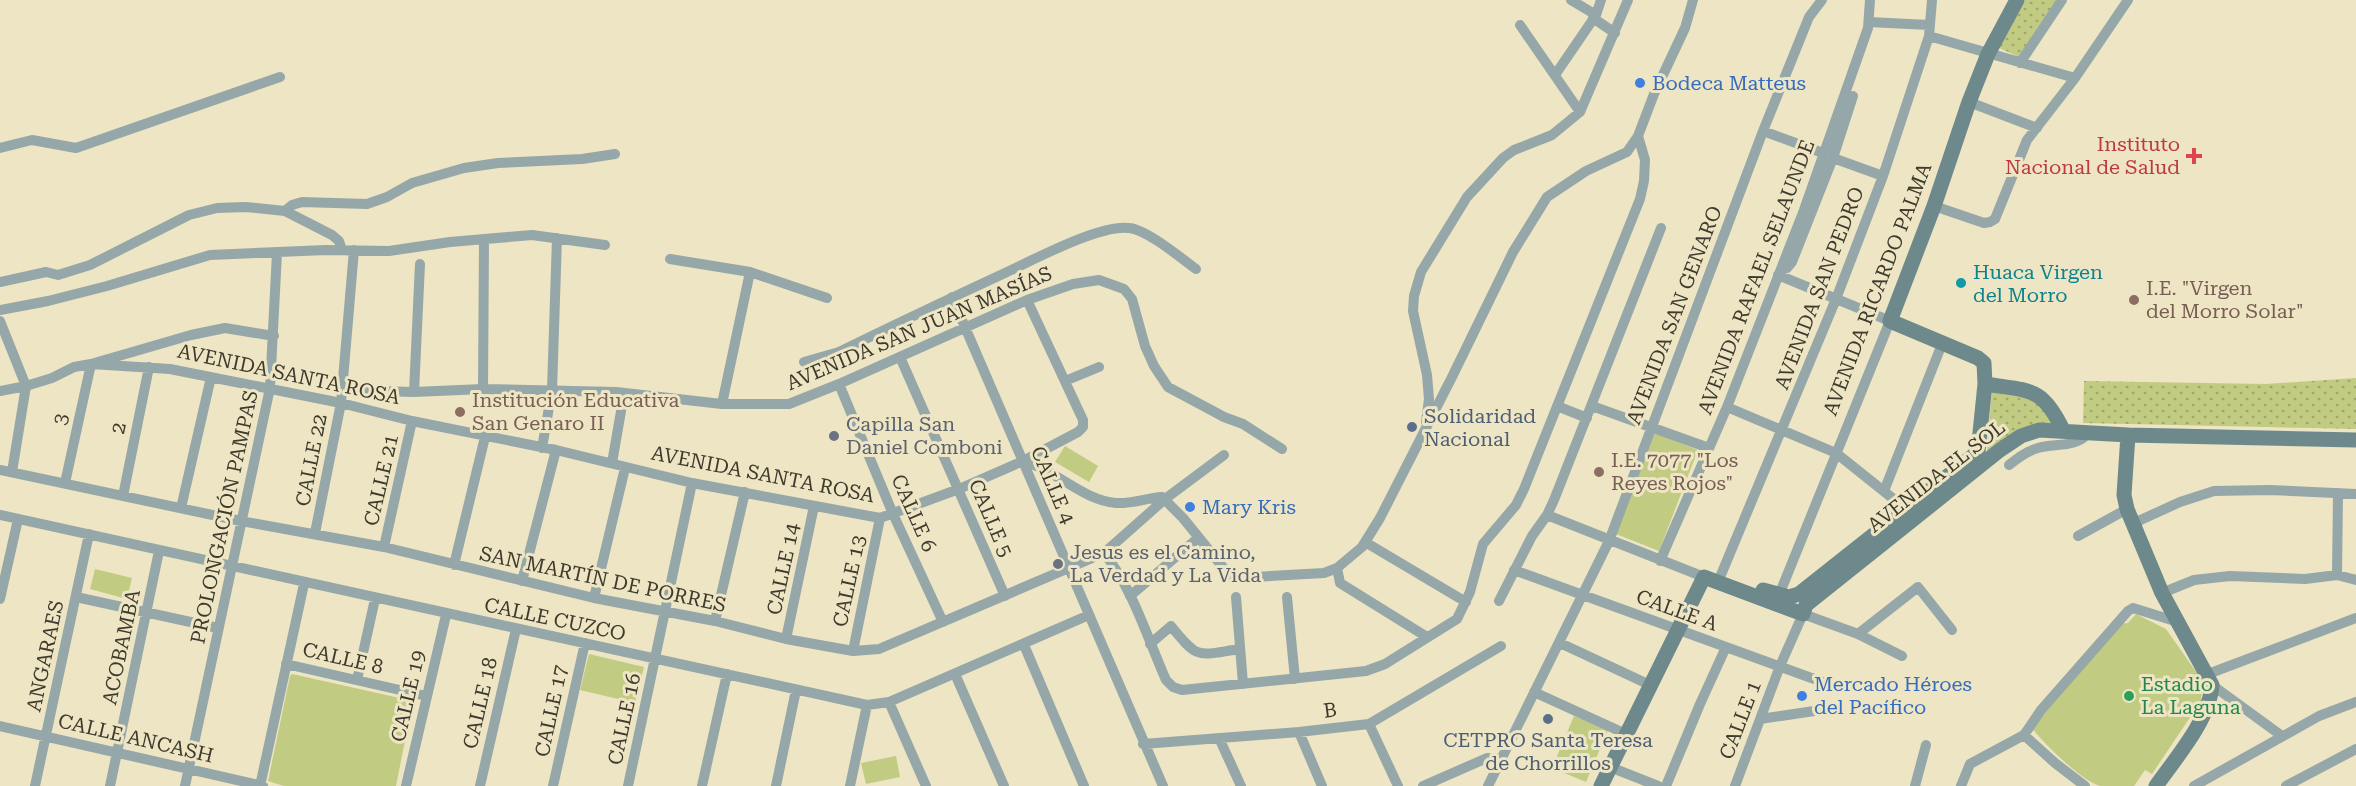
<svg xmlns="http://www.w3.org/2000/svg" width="2356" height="786" font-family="'Roboto Serif',serif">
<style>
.green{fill:url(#green-dots)}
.pitch{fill:#c2cb82}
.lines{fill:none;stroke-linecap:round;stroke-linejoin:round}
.street{stroke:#95a7a8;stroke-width:10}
.secondary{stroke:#6e898b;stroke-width:15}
.shop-dot{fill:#3f7fe0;stroke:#ede5c3;stroke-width:2}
.health-dot{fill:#e0444e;stroke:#ede5c3;stroke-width:2}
.culture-dot{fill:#0f9aa8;stroke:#ede5c3;stroke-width:2}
.education-dot{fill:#8d6e63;stroke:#ede5c3;stroke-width:2}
.service-dot{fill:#5c6f8a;stroke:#ede5c3;stroke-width:2}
.worship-dot{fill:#6b7280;stroke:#ede5c3;stroke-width:2}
.leisure-dot{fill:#2e9e5b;stroke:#ede5c3;stroke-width:2}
.labels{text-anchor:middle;stroke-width:6;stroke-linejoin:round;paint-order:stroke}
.shop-label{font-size:20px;fill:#366cbe;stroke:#ede5c3;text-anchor:start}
.health-label{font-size:20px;fill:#be3a42;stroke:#ede5c3;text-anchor:end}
.culture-label{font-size:20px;fill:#0d838f;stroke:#ede5c3;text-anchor:start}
.street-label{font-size:20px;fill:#3e3a2d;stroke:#ede5c3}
.education-label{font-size:20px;fill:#785e54;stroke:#ede5c3;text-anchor:start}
.service-label{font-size:20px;fill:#4e5e75;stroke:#ede5c3;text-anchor:start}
.worship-label{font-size:20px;fill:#5b616d;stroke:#ede5c3;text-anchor:start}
.leisure-label{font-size:20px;fill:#27864d;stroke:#ede5c3;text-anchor:start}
</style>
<defs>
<pattern id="green-dots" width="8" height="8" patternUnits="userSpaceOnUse" patternTransform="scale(1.5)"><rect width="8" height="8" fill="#c2cb82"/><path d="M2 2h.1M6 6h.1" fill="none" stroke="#9fa66b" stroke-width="1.8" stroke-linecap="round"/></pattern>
</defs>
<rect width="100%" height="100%" fill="#ede5c3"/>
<!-- green -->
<path class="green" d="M2025,0h34l-38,58 -26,-12z
M2356,378v51l-273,-6 1,-42 182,3z
M1992,390l44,10 19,24 -33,7 -35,20z"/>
<!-- pitch -->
<path class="pitch" d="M1655,433l43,17 -39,101 -43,-17z
M1065,446l33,20 -9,16 -34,-20z
M95,569l37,9 -5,21 -37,-10z
M2136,614l30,15 33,47 3,16 -1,9 -49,73 -7,-4 -11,16c-10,0 -23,0 -33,0 -16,-2 -59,-44 -69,-58l86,-104 10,-1z
M589,654l55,13 -9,36 -55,-13z
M292,674l121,27 -17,85h-112l-16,-5 22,-105z
M1574,716l34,14 -22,52 -34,-14z
M896,756l4,21 -34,7 -5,-21z"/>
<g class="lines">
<!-- street -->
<path class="street" d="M1571,0l25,15
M1593,18l22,15
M1869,22l60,3
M1520,25l60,87
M1929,36l146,42
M2020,63l42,-63
M1555,75l41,-60 5,-15
M1969,102l68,26
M1763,131l60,22
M0,148l32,-8 44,8 204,-71
M1833,158l50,18
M1934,206l50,17 6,-1 5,-3 32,-79 48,-62 53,-78
M285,211l7,-6 10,-3 65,2 20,-7 25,-14 52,-15 34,-5 84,-4 33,-5
M670,259l80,13 77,26
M1781,270l6,-2 5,-6 41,-104 20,-62
M1778,275l112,46 -111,274
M0,282l46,-10 12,3 32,-10 99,-50 28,-7 29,-1 39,4 47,24 7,6 3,9
M952,297l211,489
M0,310l48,-9 59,-15 103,-31 116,-5 63,1 61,-9 82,-7 73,10
M0,321l26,65 -14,86
M900,357l105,239
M804,362l35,-10c55,-27 110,-53 166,-79 28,-13 95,-49 124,-45 17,1 52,30 67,41
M1065,381l34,-14
M839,384l54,130 50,108
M483,389l1,-149
M342,390l72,2 69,-3 133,3 106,12h67l50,-20 188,-84 46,-16 26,-4 25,9 8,10 13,47 9,20 14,21 56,30 19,7 39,25
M0,391l26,-5 26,-8 22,-11 17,-3 79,5 171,34 71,18 144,29 136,33 188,35 79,-29 64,-28 55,-29 5,-5v-7l-56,-120
M414,392l6,-128
M722,404l28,-132
M1557,406l30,12
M1592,406l117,42
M1727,407l109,46 70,56
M1426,422l3,-23 -2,-24 -14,-64 1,-15 7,-24 46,-75 36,-39 11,-8 38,-15 28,-23 48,-112
M542,448l10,-58 5,-152
M1023,461c33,9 59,39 93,42 16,1 30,-5 46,-6l21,21 47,58 7,2 87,-5 13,-5 25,-21 18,-29 72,-141 61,-125 34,-55 39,-26 41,-19 11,-16 16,-42 31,-66 8,-28
M612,463l12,-69
M2009,465c9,-7 18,-14 29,-17 16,-5 39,0 50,-15
M0,470l241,51 143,26 210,51 121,23 71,18 67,12 26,-2 225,-96 61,-54 59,-44
M65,483l26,-119 100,-29 34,-7 49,8
M1884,491l58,-147
M123,496l26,-129
M181,508l30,-131
M0,515l867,190 22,-3 200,-87
M1547,515l157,62
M2134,523l46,-21 34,-11 56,-1 86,4
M315,533l26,-130 13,-153
M2078,536l49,-27
M1365,542l101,60
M384,547l28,-126
M1104,553c29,36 43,84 62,127l7,7 9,3 184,-19 19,-7 72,-45 13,-27 13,-48 33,-39 8,-16 116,-290 4,-18 1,-21 -7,-24
M1660,561l67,-154 77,-197 64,-182 2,-28
M454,565l31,-128
M1337,568l3,15 87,54
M1514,570l314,114
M2337,575l1,-82
M522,581l34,-131
M1718,582l118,-283 47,-123 46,-140 3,-36
M2162,593l32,-13 36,-4 75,3 32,-4 19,5
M1130,596l68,-58
M76,597l142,31
M1236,597l7,87
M1287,597l8,82
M594,598l31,-130
M0,599l18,-80
M1499,601l33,-65 15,-21 7,-15 107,-272
M715,621l30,-129
M1858,634l60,-47 34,43
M786,639l28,-133
M1560,643l90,42
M1150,644l21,-18c28,35 27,29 69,23
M1024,645l60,141
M853,651l27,-133
M286,664l140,32
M955,674l49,112
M2208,674l148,-56
M357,680l18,-81
M2212,685l70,51
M1534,692l92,42
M889,702l37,84
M1760,719l61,-9
M1369,724l29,62
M0,726l263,60
M1299,732l23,54
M2024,735l31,28 30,23
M1219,738l22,48
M1143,744l156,-12 70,-8 132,-78
M1610,767l48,19
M35,786l54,-252
M110,786l49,-235
M185,786l85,-398 7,-135
M260,786l44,-202
M406,786l40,-171
M480,786l36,-157
M553,786l32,-143
M628,786l64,-303
M702,786l25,-112
M776,786l20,-96
M850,786l17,-81
M1423,786l64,-28 14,1
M1488,786l121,-245 154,-410 46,-114 13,-17
M1666,786l34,-82 26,-57
M1735,786l45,-120 23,-52 55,20 44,22
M1915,786l11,-41
M1961,786l9,-22 54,-29 17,-25 87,-99 5,-3 45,14
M2194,786l125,-70 37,-14
M2286,786l70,-37"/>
<!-- secondary -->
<path class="secondary" d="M1985,384c45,7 57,2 78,46
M2128,435l-4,60 3,14 35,84 50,92c-2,34 -37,74 -56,101
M1763,590l26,7 10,-3 179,-142 7,-68 -1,-21 -6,-5 -88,-37 44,-115 35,-104 19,-48 29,-54
M1601,786l103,-209 99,37 3,-9 194,-155 21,-14 18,-6 89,5 228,5"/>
</g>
<!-- markers -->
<g class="shop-dot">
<circle cx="1640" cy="83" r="6"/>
<circle cx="1190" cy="507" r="6"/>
<circle cx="1802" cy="696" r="6"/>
</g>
<path class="health-dot" d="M2191 147h6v6h6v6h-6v6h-6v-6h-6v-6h6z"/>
<circle class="culture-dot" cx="1961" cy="283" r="6"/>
<g class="education-dot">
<circle cx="2134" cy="300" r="6"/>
<circle cx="460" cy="412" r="6"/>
<circle cx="1599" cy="472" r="6"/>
</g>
<g class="service-dot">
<circle cx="1412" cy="427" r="6"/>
<circle cx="1548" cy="719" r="6"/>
</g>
<g class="worship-dot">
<circle cx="834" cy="436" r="6"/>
<circle cx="1058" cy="564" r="6"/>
</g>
<circle class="leisure-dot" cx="2129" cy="696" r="6"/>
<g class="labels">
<!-- shop labels -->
<g class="shop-label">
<text x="1652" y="90">Bodeca Matteus</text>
<text x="1202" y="514">Mary Kris</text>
<text x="1814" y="691">Mercado Héroes<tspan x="1814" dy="23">del Pacífico</tspan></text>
</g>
<!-- health labels -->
<g class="health-label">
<text x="2180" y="151">Instituto<tspan x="2180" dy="23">Nacional de Salud</tspan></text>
</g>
<!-- culture labels -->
<g class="culture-label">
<text x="1973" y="279">Huaca Virgen<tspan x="1973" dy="23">del Morro</tspan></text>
</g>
<!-- street labels -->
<g class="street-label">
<text transform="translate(1756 277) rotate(-69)" y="7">AVENIDA RAFAEL SELAUNDE</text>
<text transform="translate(1819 288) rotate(-69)" y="7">AVENIDA SAN PEDRO</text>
<text transform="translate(1877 289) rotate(-69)" y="7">AVENIDA RICARDO PALMA</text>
<text transform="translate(1674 315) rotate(-69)" y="7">AVENIDA SAN GENARO</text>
<text transform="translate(919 328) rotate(-23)" y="7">AVENIDA SAN JUAN MASÍAS</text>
<text transform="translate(289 374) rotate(12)" y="7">AVENIDA SANTA ROSA</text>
<text transform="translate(60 419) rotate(-78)" y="7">3</text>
<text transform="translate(118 428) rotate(-78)" y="7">2</text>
<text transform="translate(311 460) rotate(-79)" y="7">CALLE 22</text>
<text transform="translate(763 474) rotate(11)" y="7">AVENIDA SANTA ROSA</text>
<text transform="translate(1936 476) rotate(-38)" y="7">AVENIDA EL SOL</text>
<text transform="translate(381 480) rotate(-77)" y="7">CALLE 21</text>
<text transform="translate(1053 485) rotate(67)" y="7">CALLE 4</text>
<text transform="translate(914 513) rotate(66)" y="7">CALLE 6</text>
<text transform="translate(224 517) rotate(-78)" y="7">PROLONGACIÓN PAMPAS</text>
<text transform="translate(991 518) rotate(67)" y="7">CALLE 5</text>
<text transform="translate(783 569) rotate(-78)" y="7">CALLE 14</text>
<text transform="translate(603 579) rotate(12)" y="7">SAN MARTÍN DE PORRES</text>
<text transform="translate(849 581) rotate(-78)" y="7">CALLE 13</text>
<text transform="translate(1677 610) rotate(20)" y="7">CALLE A</text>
<text transform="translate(555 619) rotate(12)" y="7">CALLE CUZCO</text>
<text transform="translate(121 647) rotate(-78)" y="7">ACOBAMBA</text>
<text transform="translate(45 656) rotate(-78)" y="7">ANGARAES</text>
<text transform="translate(343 658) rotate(13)" y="7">CALLE 8</text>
<text transform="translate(408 696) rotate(-77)" y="7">CALLE 19</text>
<text transform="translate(480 703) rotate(-77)" y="7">CALLE 18</text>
<text transform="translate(1330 710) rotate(-7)" y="7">B</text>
<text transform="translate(551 711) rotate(-78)" y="7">CALLE 17</text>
<text transform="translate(624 719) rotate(-78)" y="7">CALLE 16</text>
<text transform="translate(1740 720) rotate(-69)" y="7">CALLE 1</text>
<text transform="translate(136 738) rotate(13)" y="7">CALLE ANCASH</text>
</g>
<!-- education labels -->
<g class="education-label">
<text x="2146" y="295">I.E. "Virgen<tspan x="2146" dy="23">del Morro Solar"</tspan></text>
<text x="472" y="407">Institución Educativa<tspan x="472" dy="23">San Genaro II</tspan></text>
<text x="1611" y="467">I.E. 7077 "Los<tspan x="1611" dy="23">Reyes Rojos"</tspan></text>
</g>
<!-- service labels -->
<g class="service-label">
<text x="1424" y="423">Solidaridad<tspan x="1424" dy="23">Nacional</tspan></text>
<text x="1548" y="747" text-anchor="middle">CETPRO Santa Teresa<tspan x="1548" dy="23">de Chorrillos</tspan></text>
</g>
<!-- worship labels -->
<g class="worship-label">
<text x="846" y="431">Capilla San<tspan x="846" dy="23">Daniel Comboni</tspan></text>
<text x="1070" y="559">Jesus es el Camino,<tspan x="1070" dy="23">La Verdad y La Vida</tspan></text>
</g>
<!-- leisure labels -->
<g class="leisure-label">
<text x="2141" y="691">Estadio<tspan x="2141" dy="23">La Laguna</tspan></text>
</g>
</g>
</svg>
